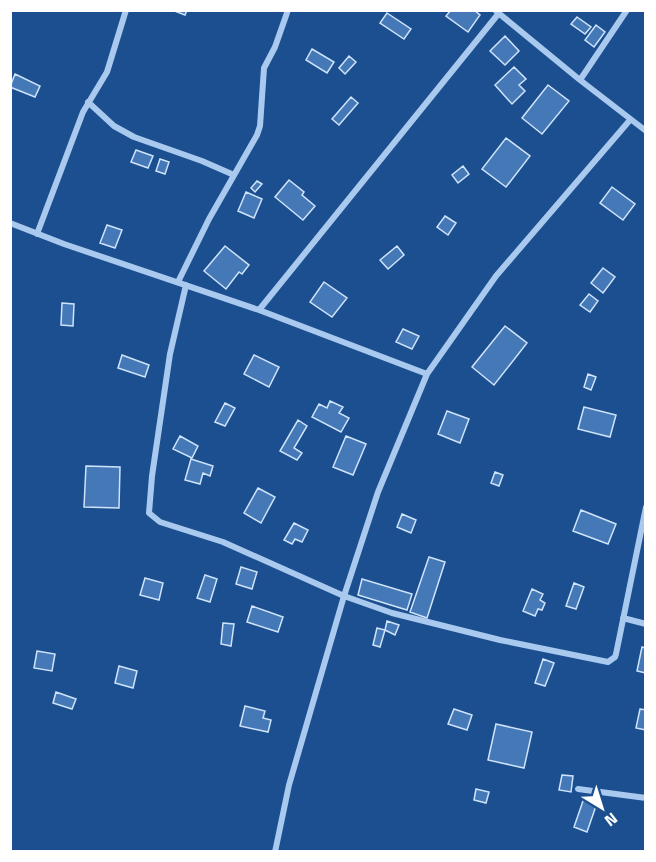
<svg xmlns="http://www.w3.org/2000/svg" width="656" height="862" font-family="'Titillium Web',sans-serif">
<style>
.building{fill:#4478b7;stroke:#cfe3fa;stroke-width:1.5}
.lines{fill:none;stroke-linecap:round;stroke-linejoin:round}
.street{stroke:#a9c9ee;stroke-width:6}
</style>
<rect width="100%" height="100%" fill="#1b4f8f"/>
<!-- building -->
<path class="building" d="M172,10h15l-2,5z
M451,10h23l6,5 -12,17 -22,-16z
M387,13l24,16 -7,10 -24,-16z
M577,17l14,10 -6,7 -14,-10z
M596,25l9,7 -11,15 -9,-7z
M505,36l14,15 -14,14 -15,-14z
M312,49l22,13 -7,11 -21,-13z
M349,56l7,6 -11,12 -6,-6z
M514,67l12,12 -7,6 6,6 -13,13 -17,-19z
M15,74l25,12 -5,11 -25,-10z
M548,85l21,16 -27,33 -20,-16z
M351,97l7,6 -19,22 -7,-6z
M506,138l24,18 -24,31 -24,-18z
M136,150l17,6 -5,12 -17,-6z
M160,159l9,3 -4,12 -9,-3z
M463,166l6,8 -11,9 -6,-8z
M289,180l15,12 -2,3 13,11 -12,14 -28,-23z
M257,181l5,3 -7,8 -4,-4z
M612,187l23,17 -12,16 -23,-17z
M246,192l16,7 -8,19 -16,-7z
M445,216l11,7 -8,12 -11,-8z
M107,225l15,5 -7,18 -15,-5z
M225,246l24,19 -7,9 -3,-2 -13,17 -22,-18z
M397,246l7,9 -16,14 -8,-9z
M603,268l12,9 -12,16 -12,-10z
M324,282l23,16 -15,19 -22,-15z
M589,294l9,7 -8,11 -10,-7z
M62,303l12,1 -1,22 -12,-1z
M505,326l22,17 -33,42 -22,-18z
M403,329l16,7 -7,13 -16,-7z
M122,355l27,10 -4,12 -27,-9z
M254,355l25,12 -10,20 -25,-13z
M588,374l8,3 -5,13 -7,-3z
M330,401l13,6 -4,6 10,5 -8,14 -29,-15 7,-13 8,4z
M225,403l10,5 -10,18 -10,-4z
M584,407l32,8 -6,22 -32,-8z
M447,411l22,8 -9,24 -22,-9z
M298,420l9,6 -13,22 8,5 -5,7 -17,-9z
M180,436l18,10 -6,12 -19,-9z
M346,436l20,8 -13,31 -20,-8z
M191,459l22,7 -3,10 -7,-3 -3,11 -15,-4z
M86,466l34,1 -1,41 -35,-1z
M495,472l8,3 -4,11 -8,-3z
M258,488l17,9 -14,26 -17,-10z
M581,510l35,14 -8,20 -35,-13z
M402,514l14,6 -5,13 -14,-6z
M294,523l14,7 -6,12 -7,-3 -3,5 -8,-4z
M429,557l16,5 -18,56 -17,-6z
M241,567l16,5 -5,17 -16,-5z
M205,575l12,4 -7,23 -13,-4z
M145,578l18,5 -4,17 -19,-5z
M362,579l50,15 -5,16 -49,-15z
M574,583l10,4 -8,22 -10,-3z
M532,589l11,5 -3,6 5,3 -3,7 -4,-1 -3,7 -12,-5z
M252,606l31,11 -5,15 -31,-10z
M387,621l12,4 -4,10 -10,-5z
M223,623l11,1 -3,22 -10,-2z
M377,628l8,2 -5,17 -7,-2z
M642,647l4,1v25l-9,-2z
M37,651l18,3 -3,17 -18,-3z
M543,659l11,4 -9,23 -10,-3z
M119,666l18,5 -4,17 -18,-5z
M56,692l20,7 -4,10 -19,-6z
M245,706l20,5 -2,7 8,2 -3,12 -28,-6z
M454,709l18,6 -5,15 -19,-6z
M640,709l6,1v20l-10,-2z
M496,724l36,8 -8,36 -36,-8z
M562,775l11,1 -2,16 -12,-2z
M476,789l13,3 -3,11 -12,-3z
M584,798l13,5 -10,29 -13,-5z"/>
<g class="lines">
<!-- street -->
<path class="street" d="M496,11l84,69 66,51
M580,80l47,-70
M88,102l26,24 20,11 68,24 32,14
M10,223l54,21 195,66 168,64
M37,234l46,-122 24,-40 19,-62
M178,282l31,-63 48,-84 3,-9 4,-58 11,-21 13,-37
M186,285l-16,69 -18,122 -3,37 11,9 63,20 121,54 48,17 108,27 108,22 7,-5 1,-3 30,-147
M259,310l240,-297
M623,618l23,6
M578,789l68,9
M275,852l14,-67 55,-189 34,-104 49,-118 69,-98 134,-156"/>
</g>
<!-- border -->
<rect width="656" height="862" fill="none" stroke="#ffffff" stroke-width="24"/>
<!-- north arrow -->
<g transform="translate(602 808) rotate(142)" stroke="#1b4f8f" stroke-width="4.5" paint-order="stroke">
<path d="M0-4.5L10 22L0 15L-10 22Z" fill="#ffffff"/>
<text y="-9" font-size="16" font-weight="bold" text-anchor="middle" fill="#ffffff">N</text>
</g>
</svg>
